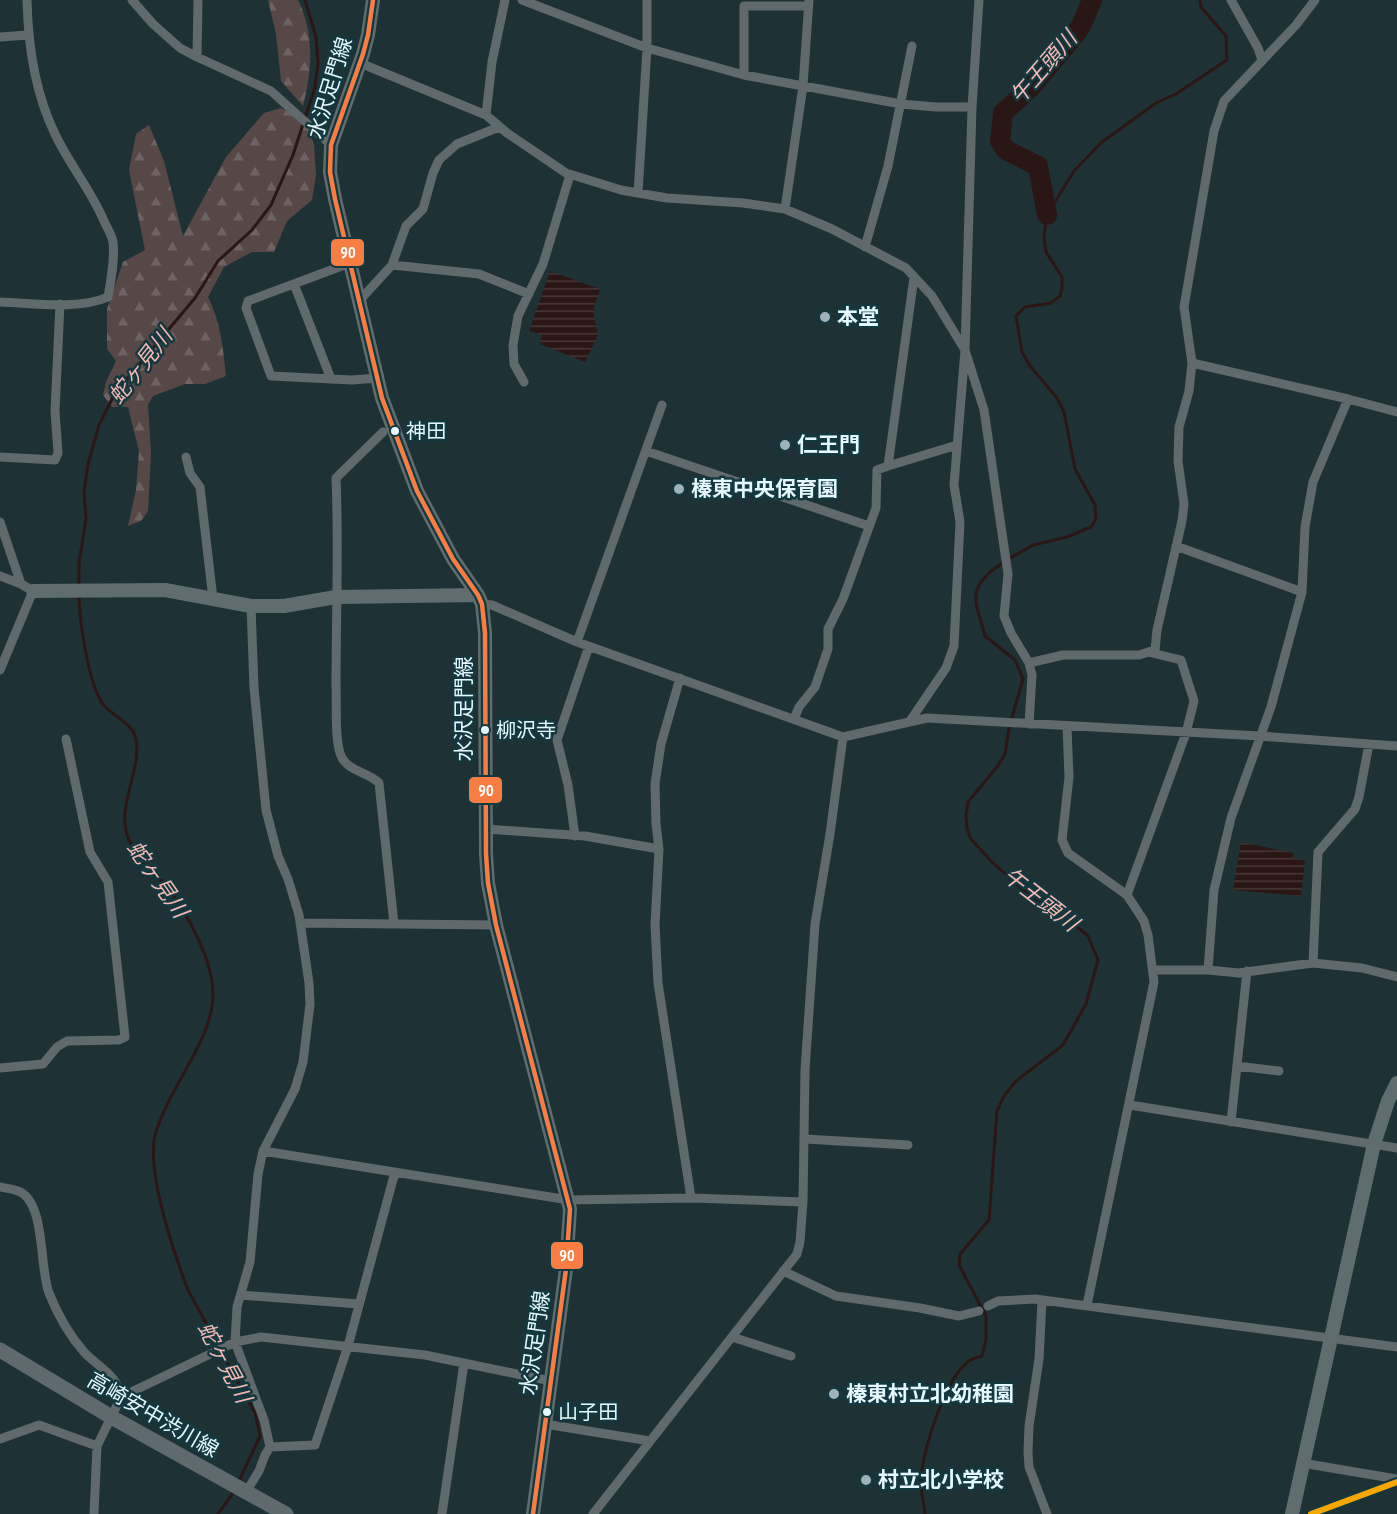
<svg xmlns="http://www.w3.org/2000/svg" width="1397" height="1514" font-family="'PT Sans Narrow','Noto Sans JP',sans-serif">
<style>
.forest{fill:url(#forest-firs)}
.water{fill:url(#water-rules)}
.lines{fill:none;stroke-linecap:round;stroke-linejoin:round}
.stream{stroke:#2a1614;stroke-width:3}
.river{stroke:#2a1614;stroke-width:20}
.street{stroke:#60696c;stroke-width:9}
.secondary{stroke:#606d6f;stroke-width:14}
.primary{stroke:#5e6a6d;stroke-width:15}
.bus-1-casing{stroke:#143840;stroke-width:9}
.bus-1{stroke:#f77d43;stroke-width:4.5}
.rail-1-casing{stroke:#143840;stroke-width:10}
.rail-1{stroke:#f7a600;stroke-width:6}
.poi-dot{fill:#9fb3b7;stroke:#143840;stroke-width:2}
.bus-dot{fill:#e5f8fd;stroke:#143840;stroke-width:2}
.labels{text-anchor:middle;stroke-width:5;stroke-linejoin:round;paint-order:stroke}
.bus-label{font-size:20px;fill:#e5f8fd;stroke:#143840;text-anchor:start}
.street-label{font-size:21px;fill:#e5f8fd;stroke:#143840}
.poi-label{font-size:21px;font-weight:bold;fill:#e5f8fd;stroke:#143840;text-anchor:start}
.water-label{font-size:22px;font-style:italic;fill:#f5b8b2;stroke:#143840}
.line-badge{stroke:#143840;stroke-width:2}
.badge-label{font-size:16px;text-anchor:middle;font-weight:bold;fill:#fff}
</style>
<defs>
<pattern id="forest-firs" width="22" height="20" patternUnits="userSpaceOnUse" patternTransform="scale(1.5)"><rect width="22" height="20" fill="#574746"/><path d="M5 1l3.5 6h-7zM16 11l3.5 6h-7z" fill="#6f6262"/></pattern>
<pattern id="water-rules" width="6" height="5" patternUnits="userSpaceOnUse" patternTransform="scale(1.5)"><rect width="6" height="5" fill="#2a1614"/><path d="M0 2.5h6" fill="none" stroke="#493937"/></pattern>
</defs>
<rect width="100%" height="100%" fill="#1e3236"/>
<!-- forest -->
<path class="forest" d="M268,0h30c17,35 14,70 5,106l-22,-25 -5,-47z
M281,108l11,5 16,17 6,14 2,31 -4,25 -25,21 -13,31h-22l-28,15 -16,30c13,26 15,51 18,79l-21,8h-20l-32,12 -5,9 3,48 -3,58 -7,10 -13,5 8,-36 3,-39 -11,-44h-16l-9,-12 3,-13 10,-21 -9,-12v-40l16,-47 22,-12 -16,-80 7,-36 13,-9 15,36 19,75 43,-79 38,-44z"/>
<!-- water -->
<path class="water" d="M550,271l50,18 -7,22 5,24 -13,27 -45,-18 2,-9 -13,-4z
M1241,842l52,11v5l12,3 -4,35 -68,-6z"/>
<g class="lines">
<!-- stream -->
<path class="stream" d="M79,587v-24l7,-44 -2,-27 4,-28 11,-39 16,-32 80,-95 23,-37 34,-31 19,-25 22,-50 22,-68 3,-24 -2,-26 -11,-37
M79,594c0,24 9,90 24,110 9,12 30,19 33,35 6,30 -20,68 -8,98 7,21 26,33 39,50 20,26 46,73 46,107 0,31 -20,62 -34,88 -8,14 -23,43 -25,59 -5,38 20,113 34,149l67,123 5,23 -21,45
M218,1514l17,-24
M925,1514c-1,-12 -5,-25 -4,-37 3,-29 24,-99 48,-116 3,-2 9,-4 13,-5l4,-17v-23l-27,-51 1,-11 29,-34 8,-109 7,-15 11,-14 48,-37 23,-41 12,-44 -10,-24 -17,-14 -49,-33 -31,-28 -20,-22 -4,-10 -1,-13 2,-14 29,-35 8,-13 4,-26 14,-49 -8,-19 -30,-24 -9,-32v-11l4,-10 10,-11 15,-11 28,-16 34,-8 24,-10 5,-8 -1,-14 -20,-36 -11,-57 -7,-14 -27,-32 -8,-14 -6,-36 9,-9 26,-4 9,-7 2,-7v-12l-16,-25 -2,-15 3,-22 27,-44 28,-29 54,-39 20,-9 51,-34 -1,-24 -25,-29 -1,-7"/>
<!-- river -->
<path class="river" d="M1047,215l-9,-49 -32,-16 -6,-9 3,-28 27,-25 44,-52 7,-10 11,-26"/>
<!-- street -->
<path class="street" d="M132,0l21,24 27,24 17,9 74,34 60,54
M522,0l125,48 97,27 157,29 35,3h36
M1231,0l27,48 4,12
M0,37l28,-2
M197,57l1,-57
M360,63l126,52 21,18 59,40 55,17 17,3 29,5 76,5 42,6 47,20 74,39 26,28 33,54 19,60 24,164 -4,42 7,17 18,30 3,12 -3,49
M744,75v-69h64
M486,115l6,-53 13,-62
M638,193l9,-145v-48
M785,209l18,-123 6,-86
M865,247l23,-81 24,-120
M350,263l-102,38 -2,7 25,68 81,4 26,-2
M392,265l87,9 50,20
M294,284l37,95
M359,301l33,-36 14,-39 17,-17 10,-36 6,-13 18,-16 42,-17
M0,302c32,1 79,8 108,-5 3,-17 7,-38 5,-55 -1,-7 -6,-14 -9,-21 -13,-31 -35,-57 -49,-87 -20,-41 -27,-90 -28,-134
M1192,363l156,36 49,13
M524,382l-10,-18 -1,-19 5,-29 25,-52 27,-89
M383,432l-47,46c3,69 0,138 0,207 1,18 -2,58 6,73 8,14 26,14 37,25l15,141
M646,451l223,75
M0,457l55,3 3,-7 -3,-42 5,-107
M186,457l4,16 10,14 13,112
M888,466l69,-21
M0,522l21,62
M1176,546l126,46
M0,576l21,8 12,7 -33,79
M482,604l10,1 85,37 266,95 84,-19 333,18 137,10
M577,642l85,-237
M1029,663l34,-8h76l16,-5 2,-20 25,-109 2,-17 -6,-43 1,-34 10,-36 3,-28 -8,-56 30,-176 10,-30 72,-76 19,-25
M680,678l-19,66 -6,40 1,40 3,25 -4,76 3,58 33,215
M794,719l5,-12 16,-20 13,-38v-20l15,-30 33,-91 1,-38 11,-4 26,-189
M910,721l36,-53 8,-22 6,-124 -6,-37 11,-135 7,-243 7,-107
M1067,727l2,50 -7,63 6,13 59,42 17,26 4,14 6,47 -67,323
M486,829l99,7 74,13
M575,836l-7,-51 -11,-45 32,-94
M1127,895l59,-162 8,-32 -13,-41 -33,-8
M300,923l196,2
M1313,963l5,-111 37,-43 4,-12 10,-53
M1154,970h54l31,3 74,-10 49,5 35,9
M1208,970l6,-80 17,-72 40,-111 31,-115 3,-65 8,-45 35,-83
M1237,1066l42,5
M0,1068l43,-4 14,-17 10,-6 52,-1 6,-3 -17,-155 -18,-30 -24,-113
M1130,1105l267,43
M1231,1122l16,-151
M805,1139l103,6
M263,1151l306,49 122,-2 112,4
M0,1187c6,1 13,2 18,4 28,10 21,77 31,102 8,20 21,43 35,59 9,10 22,17 30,28 4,5 5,12 7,17
M783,1271l53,25 84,12 39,8 20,-5
M241,1295l118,9
M1042,1301l-3,58 -10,67 -1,26 1,15 18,47
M988,1306l10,-5 37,-2 362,48
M732,1337l59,19
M545,1424l105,17
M0,1439l39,-14 58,21
M270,1447l45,-2 33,-99 47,-174
M1302,1463l95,16
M246,1492l13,-21 6,-16 5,-8 -6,-27 -29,-78 2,-35 13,-45 8,-88 5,-23 32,-62 8,-27 7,-58 -1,-21 -10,-68 -11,-36 -10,-23 -12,-46 -12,-122 -3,-82
M94,1514l3,-68 24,-49 114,-55 26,-5 164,18 126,26
M442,1514l22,-151
M593,1514l204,-260 3,-12 3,-40 2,-132 10,-146 15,-90 13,-97"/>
<!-- secondary -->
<path class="secondary" d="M373,0l-5,35 -5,19 -32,91 -1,27 5,27 47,199 35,93 36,68 25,36 4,9 3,29 1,221 2,29 8,42 74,284 -4,60 -33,245
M33,591l132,-1 86,16h33l52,-9 142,-2
M1292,1514l82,-370 14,-43 9,-18"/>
<!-- primary -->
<path class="primary" d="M0,1350l113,68 173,96"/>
<defs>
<path id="bus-1" d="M373,0l-5,35 -5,19 -32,91 -1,27 5,27 47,199 35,93 36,68 25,36 4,9 3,29 1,221 2,29 8,42 74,284 -4,60 -33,245"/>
</defs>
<!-- bus-1 casing -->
<use href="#bus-1" class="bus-1-casing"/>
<!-- bus-1 -->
<use href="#bus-1" class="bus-1"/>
<defs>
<path id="rail-1" d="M1311,1514l86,-32"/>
</defs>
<!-- rail-1 casing -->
<use href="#rail-1" class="rail-1-casing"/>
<!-- rail-1 -->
<use href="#rail-1" class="rail-1"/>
</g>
<!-- markers -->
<g class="poi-dot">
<circle cx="825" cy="317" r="6"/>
<circle cx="785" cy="445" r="6"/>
<circle cx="679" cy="489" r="6"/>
<circle cx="834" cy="1394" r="6"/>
<circle cx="866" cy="1480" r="6"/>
</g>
<g class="bus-dot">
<circle cx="395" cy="431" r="5"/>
<circle cx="485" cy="730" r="5"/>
<circle cx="547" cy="1412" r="5"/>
</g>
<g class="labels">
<!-- bus labels -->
<g class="bus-label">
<text x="406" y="438">神田</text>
<text x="496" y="737">柳沢寺</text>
<text x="558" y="1419">山子田</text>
</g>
<!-- street labels -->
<g class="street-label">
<text transform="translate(330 88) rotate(-73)" y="7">水沢足門線</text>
<text transform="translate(464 709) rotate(-90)" y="7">水沢足門線</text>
<text transform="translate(535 1343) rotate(-82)" y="7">水沢足門線</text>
<text transform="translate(153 1415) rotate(30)" y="7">高崎安中渋川線</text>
</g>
<!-- poi labels -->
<g class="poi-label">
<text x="837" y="324">本堂</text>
<text x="797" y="452">仁王門</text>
<text x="691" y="496">榛東中央保育園</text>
<text x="846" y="1401">榛東村立北幼稚園</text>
<text x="878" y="1487">村立北小学校</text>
</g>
<!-- water labels -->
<g class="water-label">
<text transform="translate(1043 67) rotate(-49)" y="8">午王頭川</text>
<text transform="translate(140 366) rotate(-52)" y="8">蛇ヶ見川</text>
<text transform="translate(158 879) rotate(55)" y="8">蛇ヶ見川</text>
<text transform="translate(1041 899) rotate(38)" y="8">午王頭川</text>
<text transform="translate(225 1362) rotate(62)" y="8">蛇ヶ見川</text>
</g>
</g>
<g class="line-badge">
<rect x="330" y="238" width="35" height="29" rx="6" fill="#f77d43"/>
<rect x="468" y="776" width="35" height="28" rx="6" fill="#f77d43"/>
<rect x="550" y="1241" width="34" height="29" rx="6" fill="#f77d43"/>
</g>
<g class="badge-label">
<text x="348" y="258">90</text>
<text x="486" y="796">90</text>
<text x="567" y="1261">90</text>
</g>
</svg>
